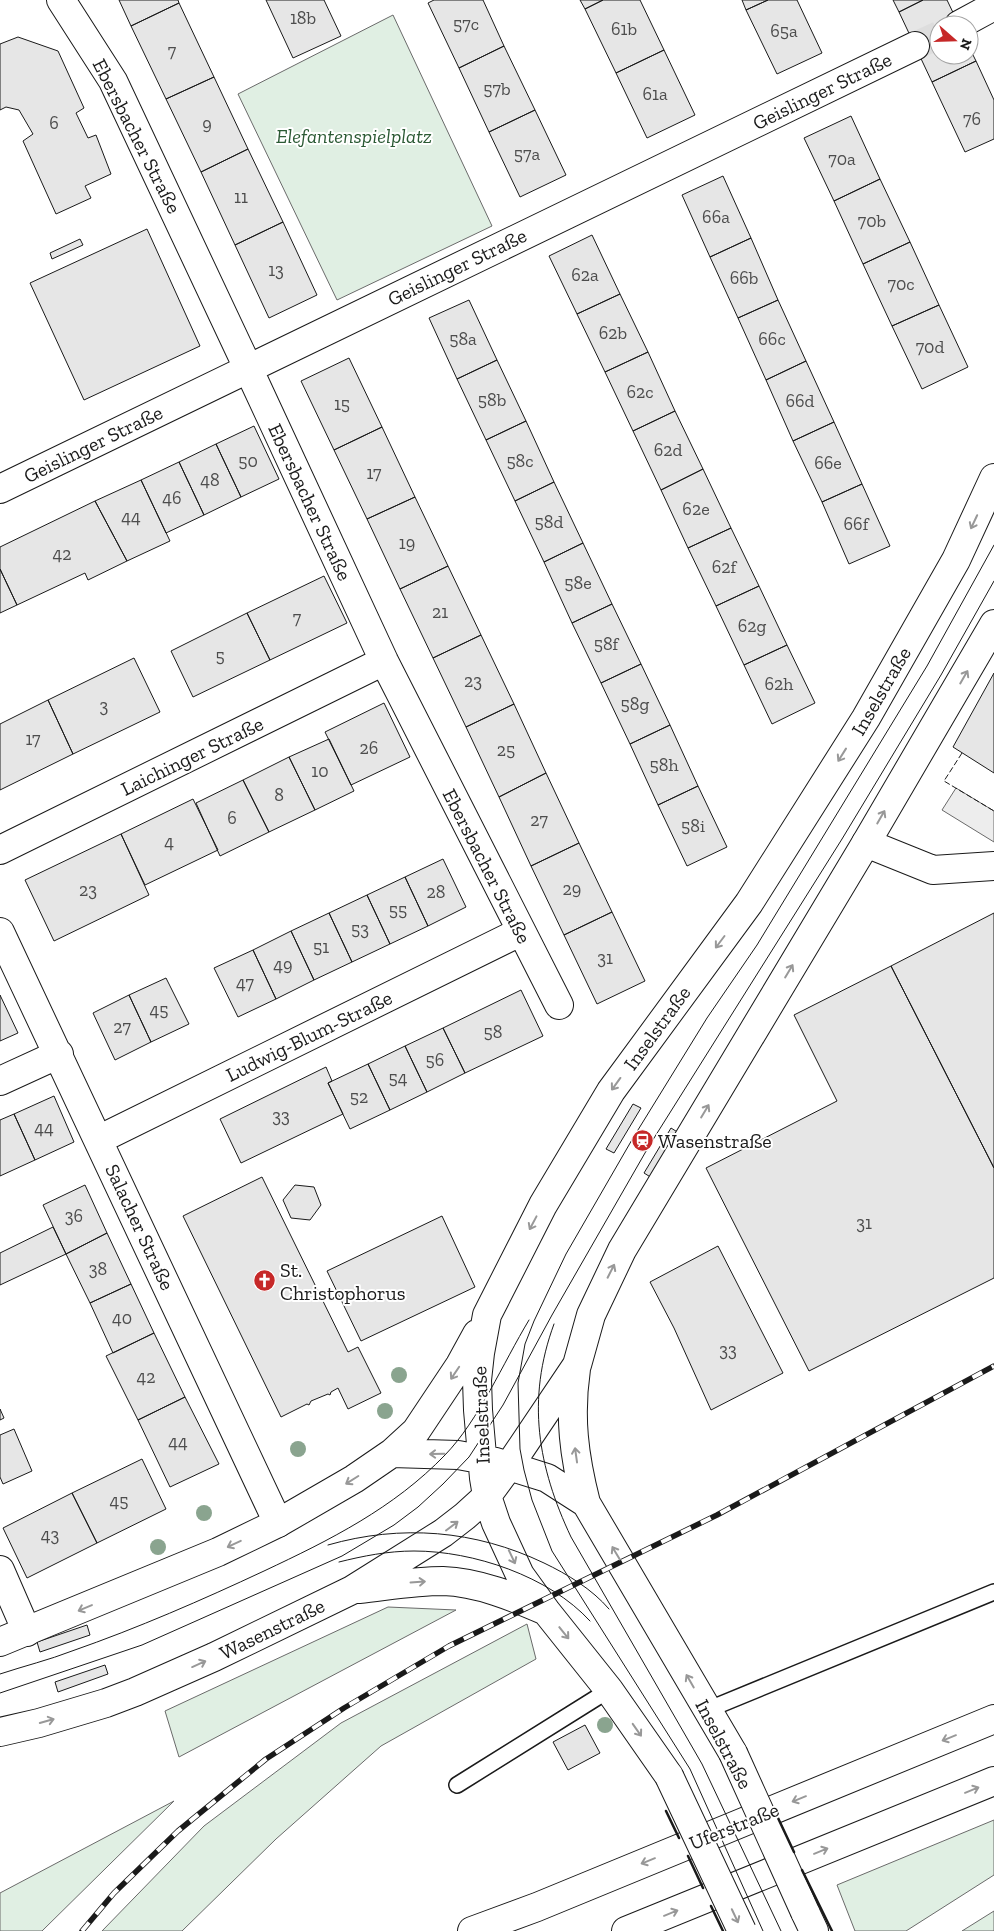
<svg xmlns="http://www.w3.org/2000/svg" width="994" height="1931" font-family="'Zilla Slab',serif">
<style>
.green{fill:#e0efe3;stroke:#6a6a6a}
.parking{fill:#ededed;stroke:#6a6a6a}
.building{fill:#e6e6e6;stroke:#1a1a1a}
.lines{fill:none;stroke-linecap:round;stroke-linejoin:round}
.street-tunnel{stroke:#ddd;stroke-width:28;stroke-dasharray:28 14;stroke-linecap:butt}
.lane-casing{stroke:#1a1a1a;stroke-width:18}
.street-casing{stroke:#1a1a1a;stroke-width:30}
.secondary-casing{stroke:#1a1a1a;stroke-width:30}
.highway-casing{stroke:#1a1a1a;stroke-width:30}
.lane{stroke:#fff;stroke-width:15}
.street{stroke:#fff;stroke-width:28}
.secondary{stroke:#fff;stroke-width:28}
.highway{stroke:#fff;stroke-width:28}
.tram{stroke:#1a1a1a;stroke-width:1}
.rail-casing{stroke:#1a1a1a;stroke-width:5.5}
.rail{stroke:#fff;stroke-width:4;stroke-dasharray:11;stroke-linecap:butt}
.secondary-bridge-casing{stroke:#1a1a1a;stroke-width:30;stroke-linecap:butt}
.secondary-bridge{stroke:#fff;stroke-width:28}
.fence{stroke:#1a1a1a;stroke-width:1;stroke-dasharray:6 2.5;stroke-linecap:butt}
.wall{stroke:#1a1a1a;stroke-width:2.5}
.tree{fill:#8aa48f}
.oneway{stroke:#989898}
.labels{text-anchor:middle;stroke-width:4;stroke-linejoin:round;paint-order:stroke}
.number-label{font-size:18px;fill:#4d4d4d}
.street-label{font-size:20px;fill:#1a1a1a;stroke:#fff}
.park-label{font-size:20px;font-style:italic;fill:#2b5a34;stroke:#fff}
.poi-label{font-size:20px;fill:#1a1a1a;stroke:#fff;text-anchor:start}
</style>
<rect width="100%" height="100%" fill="#fff"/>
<!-- green -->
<path class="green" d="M393,15l99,211 -155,74 -99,-206z
M388,1607l68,3 -277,147 -14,-46z
M527,1624l9,35 -155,87 -105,93 -94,92h-80l102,-105 137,-103z
M174,1801l-132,130h-42v-38z
M994,1820v55l-88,56h-51l-18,-46z
M994,1911v20h-32z"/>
<!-- parking -->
<path class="parking" d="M956,788l38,23v31l-52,-32z"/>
<!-- building -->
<path class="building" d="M119,0h59l1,3 -48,23z
M266,0h58l17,36 -48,22z
M434,0h49l21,46 -45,22 -31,-65z
M580,0h23l-18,9z
M603,0h37l24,50 -48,23 -31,-64z
M742,0h26l-22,10z
M768,0h29l25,53 -45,21 -31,-64z
M893,0h30l-24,12z
M923,0h24l12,25h-20v30h30v-8l7,14 -44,21 -33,-70z
M179,3l35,74 -48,22 -35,-73z
M18,37l40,14 26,57 -8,5 12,25 8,-3 15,39 -26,12 6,12 -35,16 -33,-73 10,-7 -14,-24 -13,-3 -6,3v-66z
M504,46l31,64 -46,22 -30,-64z
M664,50l31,65 -48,23 -31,-65z
M976,61l18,39v39l-29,13 -33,-70z
M214,77l34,72 -47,23 -35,-73z
M535,110l31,65 -46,22 -31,-65z
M851,116l29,63 -46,22 -30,-63z
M248,149l35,73 -48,23 -34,-73z
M723,176l28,62 -41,19 -28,-62z
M880,179l30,63 -47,22 -29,-63z
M283,222l34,73 -48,23 -34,-73z
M147,229l53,117 -116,54 -54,-117z
M592,235l28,59 -43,20 -28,-58z
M751,238l27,62 -40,18 -28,-61z
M80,239l3,6 -31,14 -2,-6z
M910,242l29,63 -47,21 -29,-62z
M620,294l28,58 -43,20 -28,-58z
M469,300l28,60 -40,19 -28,-61z
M778,300l28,61 -40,19 -28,-62z
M939,305l29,62 -46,22 -30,-63z
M648,352l27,59 -42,20 -28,-59z
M349,358l33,69 -48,23 -33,-69z
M497,360l29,61 -40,19 -29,-61z
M806,361l28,61 -41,19 -27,-61z
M675,411l28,58 -42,21 -28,-59z
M526,421l28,61 -39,19 -29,-61z
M834,422l28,62 -40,18 -29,-61z
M254,426l25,53 -38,18 -25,-53z
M382,427l33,70 -48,22 -33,-69z
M216,444l25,53 -37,18 -25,-53z
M179,462l25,53 -38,18 -25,-53z
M703,469l28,59 -43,20 -27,-58z
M141,480l29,61 -43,20 -32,-60z
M554,482l29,61 -39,19 -29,-61z
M862,484l28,62 -41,18 -27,-62z
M415,497l33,69 -48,23 -33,-70z
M95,501l32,60 -39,19 -3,-7 -68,32 -17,-36v-22z
M731,528l28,58 -43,20 -28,-58z
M583,543l29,61 -40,19 -28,-61z
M448,566l33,69 -48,23 -33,-69z
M0,569l17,36 -17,8z
M324,576l23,47 -77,37 -23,-47z
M759,586l28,59 -43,20 -28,-59z
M612,604l29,60 -40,19 -29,-60z
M247,613l23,47 -77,37 -22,-46z
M481,635l33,69 -48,23 -33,-69z
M787,645l28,58 -43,21 -28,-59z
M134,658l26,54 -87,42 -25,-54z
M641,664l29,61 -40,19 -29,-61z
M994,673v100l-41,-26z
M48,700l25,54 -73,36v-66z
M384,703l26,54 -59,28 -26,-53z
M514,704l32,69 -47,24 -33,-70z
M670,725l28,61 -40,19 -28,-61z
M329,739l25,52 -39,19 -26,-53z
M289,757l26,53 -46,22 -26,-52z
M546,773l33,70 -48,23 -32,-69z
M243,780l26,52 -49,24 -24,-53z
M698,786l29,61 -40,19 -29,-61z
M193,799l25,51 -73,35 -24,-51z
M121,834l28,61 -95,46 -29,-61z
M579,843l33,69 -48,23 -33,-69z
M443,859l23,48 -38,19 -23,-49z
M405,877l23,49 -38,18 -23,-49z
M367,895l23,49 -38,18 -23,-49z
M612,912l33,69 -48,23 -33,-69z
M329,913l23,49 -38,18 -23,-49z
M994,913v255l-103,-202z
M291,931l23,49 -38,19 -23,-49z
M253,950l23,49 -38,18 -24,-49z
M891,966l103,202v110l-185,93 -103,-203 131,-67 -43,-86z
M166,978l23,46 -38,18 -22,-47z
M521,990l22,46 -78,37 -22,-45z
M0,995l18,38 -18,8z
M129,995l22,47 -36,18 -22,-47z
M443,1028l22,45 -38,19 -22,-46z
M405,1046l22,46 -37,18 -22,-46z
M368,1064l22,46 -40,19 -22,-46z
M326,1067l6,14 -4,2 15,31 -102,49 -21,-44z
M54,1096l20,46 -39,18 -21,-46z
M633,1104l8,4 -27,45 -8,-4z
M14,1114l21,46 -35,16v-56z
M671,1128l8,5 -27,45 -8,-5z
M262,1177l86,175 10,-5 23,46 -33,16 -10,-21 -7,4 -1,3 -2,-1 -17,7 -2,4 -2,-1 -26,13 -98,-201z
M85,1185l22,48 -41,21 -23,-49z
M295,1185l19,2 7,18 -11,15 -19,-2 -8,-18z
M442,1216l33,71 -114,54 -34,-70z
M53,1227l13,27 -66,31v-32z
M107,1233l24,51 -41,19 -24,-49z
M718,1246l65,127 -72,37 -37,-82 -24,-46z
M131,1284l23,49 -41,20 -23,-50z
M154,1333l31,64 -47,23 -32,-64z
M185,1397l34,67 -49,23 -32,-67z
M0,1409l4,9 -4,2z
M14,1429l18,42 -29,13 -3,-7v-42z
M142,1459l24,50 -69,34 -25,-50z
M72,1493l25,50 -70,35 -24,-50z
M87,1625l3,10 -50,17 -3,-10z
M105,1665l3,9 -50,18 -3,-10z
M585,1725l15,28 -32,17 -15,-28z"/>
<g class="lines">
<!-- street-tunnel -->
<path class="street-tunnel" d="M915,46l24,-11"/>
<defs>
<path id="lane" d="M707,1710l287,-118
M457,1785l152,-95"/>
<path id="street" d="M61,0l52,81 135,287 136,293 175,344
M959,25l35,-19
M0,489l915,-443
M866,843l67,27 61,-4
M0,850l384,-189
M0,932l278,591
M0,1081l59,-27
M98,1140l422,-208
M0,1570l27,62"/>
<path id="secondary" d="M576,1369c-7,48 -2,87 10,134l147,250
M392,1453l66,2 38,7 51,16 39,25
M359,1589c28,-3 56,-8 84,-8 35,1 71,16 103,30
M0,1642l218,-90 60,-29 76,-44 38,-26 24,-22 44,-66 17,-31
M0,1732l39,-9 67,-20 29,-11 79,-35 138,-67 91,-57 22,-17 22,-20 22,-30 68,-101 14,-50 31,-65 244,-407 128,-219
M669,1776l-60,-86 -63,-79 -26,-36 -24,-52 -9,-27 -3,-18 -6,-68 -1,-30 3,-27 7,-38 56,-110 68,-114 138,-188 117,-185 90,-158 38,-82
M805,1912l9,19"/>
<path id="highway" d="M472,1931l65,-24 457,-188
M626,1931l368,-150"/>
</defs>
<!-- lane casing -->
<use href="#lane" class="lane-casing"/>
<!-- street casing -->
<use href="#street" class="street-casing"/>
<!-- secondary casing -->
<use href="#secondary" class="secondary-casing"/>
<!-- highway casing -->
<use href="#highway" class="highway-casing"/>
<!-- lane -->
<use href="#lane" class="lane"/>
<!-- street -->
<use href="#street" class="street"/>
<!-- secondary -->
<use href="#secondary" class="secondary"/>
<!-- highway -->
<use href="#highway" class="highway"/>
<!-- tram -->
<path class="tram" d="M554,1324c-28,76 -16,143 17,213l131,227 79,167
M328,1545c73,-21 147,-15 216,18 23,11 48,26 65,46
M339,1562c24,-6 49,-11 75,-11 59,0 135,25 176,70
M0,1674c24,-8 49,-14 72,-23 66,-23 130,-51 192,-80 66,-31 130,-63 181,-116 34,-35 58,-92 84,-135
M0,1693l142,-48 200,-89 52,-31 24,-18 25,-23 26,-27 34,-52 49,-90 97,-169 193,-307 99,-164 53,-94
M763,1931l-73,-162 -138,-218 -20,-51 -8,-30 -4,-21 -2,-66 7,-39 9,-23 32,-67 67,-116 74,-120 50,-73 170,-279 67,-121"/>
<defs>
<path id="rail" d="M82,1931l32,-38 64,-62 88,-72 78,-51 105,-62 268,-131 277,-149"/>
</defs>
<!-- rail casing -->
<use href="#rail" class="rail-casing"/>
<!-- rail -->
<use href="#rail" class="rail"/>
<defs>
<path id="secondary-bridge" d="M733,1753l72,159
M669,1776l73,155"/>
</defs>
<!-- secondary-bridge casing -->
<use href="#secondary-bridge" class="secondary-bridge-casing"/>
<!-- secondary-bridge -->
<use href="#secondary-bridge" class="secondary-bridge"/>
<!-- fence -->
<path class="fence" d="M962,753l-18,28 50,30"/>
<!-- wall -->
<path class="wall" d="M666,1811l13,27
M778,1818l16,34
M688,1856l15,32
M802,1870l30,61
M711,1906l12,25"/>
</g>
<!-- trees -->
<g class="tree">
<circle cx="399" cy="1375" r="8"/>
<circle cx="385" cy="1411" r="8"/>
<circle cx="298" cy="1449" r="8"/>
<circle cx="204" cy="1513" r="8"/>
<circle cx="158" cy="1547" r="8"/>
<circle cx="605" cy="1725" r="8"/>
</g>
<!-- one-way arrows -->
<defs><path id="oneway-shaft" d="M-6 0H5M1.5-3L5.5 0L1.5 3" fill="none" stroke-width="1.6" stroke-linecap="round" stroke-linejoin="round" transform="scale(1.25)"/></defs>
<g class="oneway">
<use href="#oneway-shaft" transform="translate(974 522) rotate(115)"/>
<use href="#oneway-shaft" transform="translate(964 677) rotate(-60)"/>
<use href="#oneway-shaft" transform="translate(842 755) rotate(122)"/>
<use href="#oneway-shaft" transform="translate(881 817) rotate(-60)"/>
<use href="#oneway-shaft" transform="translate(720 942) rotate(127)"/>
<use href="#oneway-shaft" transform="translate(789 971) rotate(-59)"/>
<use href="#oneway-shaft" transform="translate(616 1084) rotate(126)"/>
<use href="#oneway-shaft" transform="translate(705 1111) rotate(-59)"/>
<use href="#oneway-shaft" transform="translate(533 1223) rotate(118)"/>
<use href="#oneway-shaft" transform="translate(611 1271) rotate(-63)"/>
<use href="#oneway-shaft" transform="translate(455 1373) rotate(124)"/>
<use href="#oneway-shaft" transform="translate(437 1454) rotate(179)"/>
<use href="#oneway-shaft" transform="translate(576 1455) rotate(-98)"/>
<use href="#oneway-shaft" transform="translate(352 1480) rotate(148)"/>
<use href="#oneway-shaft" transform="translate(452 1526) rotate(-37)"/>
<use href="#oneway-shaft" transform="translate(234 1544) rotate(155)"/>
<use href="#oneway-shaft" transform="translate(616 1553) rotate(-121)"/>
<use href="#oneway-shaft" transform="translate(512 1557) rotate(65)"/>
<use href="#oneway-shaft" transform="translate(418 1582) rotate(-4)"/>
<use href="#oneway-shaft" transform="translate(85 1608) rotate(157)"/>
<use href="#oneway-shaft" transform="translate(564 1633) rotate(51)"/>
<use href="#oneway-shaft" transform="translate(199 1664) rotate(-24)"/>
<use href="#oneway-shaft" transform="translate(690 1681) rotate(-120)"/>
<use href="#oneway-shaft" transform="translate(47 1721) rotate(-16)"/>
<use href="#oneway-shaft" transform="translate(637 1730) rotate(55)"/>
<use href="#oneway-shaft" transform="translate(949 1738) rotate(158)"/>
<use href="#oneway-shaft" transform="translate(972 1790) rotate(-22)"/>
<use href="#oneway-shaft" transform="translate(799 1799) rotate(158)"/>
<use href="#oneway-shaft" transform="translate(821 1851) rotate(-22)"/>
<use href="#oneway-shaft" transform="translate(648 1861) rotate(158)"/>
<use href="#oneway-shaft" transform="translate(671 1913) rotate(-22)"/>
<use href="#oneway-shaft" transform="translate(735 1916) rotate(65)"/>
</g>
<!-- icons -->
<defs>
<symbol id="station-disc" viewBox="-11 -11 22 22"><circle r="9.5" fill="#c62828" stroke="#fff"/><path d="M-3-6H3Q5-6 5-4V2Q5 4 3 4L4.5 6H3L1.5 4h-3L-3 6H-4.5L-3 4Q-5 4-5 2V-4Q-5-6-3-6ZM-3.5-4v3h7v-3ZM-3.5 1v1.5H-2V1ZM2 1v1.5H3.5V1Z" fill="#fff"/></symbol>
<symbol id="church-disc" viewBox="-11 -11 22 22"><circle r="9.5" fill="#c62828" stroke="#fff"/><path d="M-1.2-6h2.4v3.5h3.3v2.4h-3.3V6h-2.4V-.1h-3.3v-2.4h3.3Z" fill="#fff"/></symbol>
</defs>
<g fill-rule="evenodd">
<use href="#station-disc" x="630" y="1128" width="25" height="25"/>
<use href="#church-disc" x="252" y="1268" width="25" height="25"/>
</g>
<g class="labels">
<!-- number labels -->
<g class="number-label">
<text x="303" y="24">18b</text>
<text x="466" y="30">57c</text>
<text x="624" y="35">61b</text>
<text x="784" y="37">65a</text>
<text x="172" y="57">7</text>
<text x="497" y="95">57b</text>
<text x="655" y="100">61a</text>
<text x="972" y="125">76</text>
<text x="54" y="129">6</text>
<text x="207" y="130">9</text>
<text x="527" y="160">57a</text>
<text x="842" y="165">70a</text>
<text x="241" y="203">11</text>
<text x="716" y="223">66a</text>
<text x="872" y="227">70b</text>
<text x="276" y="276">13</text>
<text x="585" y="281">62a</text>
<text x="744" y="284">66b</text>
<text x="901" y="290">70c</text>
<text x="613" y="339">62b</text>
<text x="463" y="345">58a</text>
<text x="772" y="345">66c</text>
<text x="930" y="353">70d</text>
<text x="640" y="398">62c</text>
<text x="492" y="406">58b</text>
<text x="800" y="407">66d</text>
<text x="342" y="410">15</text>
<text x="668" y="456">62d</text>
<text x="248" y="467">50</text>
<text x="520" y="467">58c</text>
<text x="828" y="469">66e</text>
<text x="374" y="479">17</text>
<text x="210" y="486">48</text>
<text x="172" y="504">46</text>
<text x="696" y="515">62e</text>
<text x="131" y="523">44</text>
<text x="549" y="528">58d</text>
<text x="856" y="530">66f</text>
<text x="407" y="549">19</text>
<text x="62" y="560">42</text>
<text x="724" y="573">62f</text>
<text x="578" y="589">58e</text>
<text x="440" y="618">21</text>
<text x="297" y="624">7</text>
<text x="752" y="632">62g</text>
<text x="606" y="650">58f</text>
<text x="220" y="662">5</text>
<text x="473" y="687">23</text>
<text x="779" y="690">62h</text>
<text x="635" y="710">58g</text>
<text x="104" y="712">3</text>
<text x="33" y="745">17</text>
<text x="369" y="754">26</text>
<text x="506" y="756">25</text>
<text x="664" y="771">58h</text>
<text x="320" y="777">10</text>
<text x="279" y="801">8</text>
<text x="232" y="824">6</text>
<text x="539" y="826">27</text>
<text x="693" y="832">58i</text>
<text x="169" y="848">4</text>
<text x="572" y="895">29</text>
<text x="88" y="896">23</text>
<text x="436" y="898">28</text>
<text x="398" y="916">55</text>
<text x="360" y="935">53</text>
<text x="321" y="953">51</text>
<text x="605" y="964">31</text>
<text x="283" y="971">49</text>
<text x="245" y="989">47</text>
<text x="159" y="1016">45</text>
<text x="122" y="1033">27</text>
<text x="493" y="1038">58</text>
<text x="435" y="1066">56</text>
<text x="398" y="1084">54</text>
<text x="359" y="1103">52</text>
<text x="281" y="1122">33</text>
<text x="44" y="1134">44</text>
<text x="74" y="1222">36</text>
<text x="864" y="1229">31</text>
<text x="98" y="1275">38</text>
<text x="122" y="1324">40</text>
<text x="728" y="1356">33</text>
<text x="146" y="1383">42</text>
<text x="178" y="1448">44</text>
<text x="119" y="1507">45</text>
<text x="50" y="1541">43</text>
</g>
<!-- street labels -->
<g class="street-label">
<text transform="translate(822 91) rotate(-26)" y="7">Geislinger Straße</text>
<text transform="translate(137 136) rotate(63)" y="7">Ebersbacher Straße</text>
<text transform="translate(457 267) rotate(-26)" y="7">Geislinger Straße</text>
<text transform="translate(93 444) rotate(-26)" y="7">Geislinger Straße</text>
<text transform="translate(310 502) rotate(65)" y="7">Ebersbacher Straße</text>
<text transform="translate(881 691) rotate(-60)" y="7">Inselstraße</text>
<text transform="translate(192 756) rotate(-26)" y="7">Laichinger Straße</text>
<text transform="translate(487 866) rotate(63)" y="7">Ebersbacher Straße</text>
<text transform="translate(657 1028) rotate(-54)" y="7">Inselstraße</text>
<text transform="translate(309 1036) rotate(-26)" y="7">Ludwig-Blum-Straße</text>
<text transform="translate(140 1227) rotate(65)" y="7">Salacher Straße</text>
<text transform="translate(481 1415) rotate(-92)" y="7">Inselstraße</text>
<text transform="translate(272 1629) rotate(-26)" y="7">Wasenstraße</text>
<text transform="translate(724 1744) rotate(62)" y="7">Inselstraße</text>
<text transform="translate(734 1826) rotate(-22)" y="7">Uferstraße</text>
</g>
<!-- park labels -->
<g class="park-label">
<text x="354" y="143">Elefantenspielplatz</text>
</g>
<!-- poi labels -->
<g class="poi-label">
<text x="658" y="1148">Wasenstraße</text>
<text x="280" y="1277">St.<tspan x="280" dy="23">Christophorus</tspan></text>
</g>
</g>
<!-- north arrow -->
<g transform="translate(954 40) rotate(110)"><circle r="24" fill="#ffffff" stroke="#a3a3a3"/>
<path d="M0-4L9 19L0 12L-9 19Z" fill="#c62828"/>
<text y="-8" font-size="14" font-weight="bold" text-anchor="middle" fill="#1a1a1a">N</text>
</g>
</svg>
